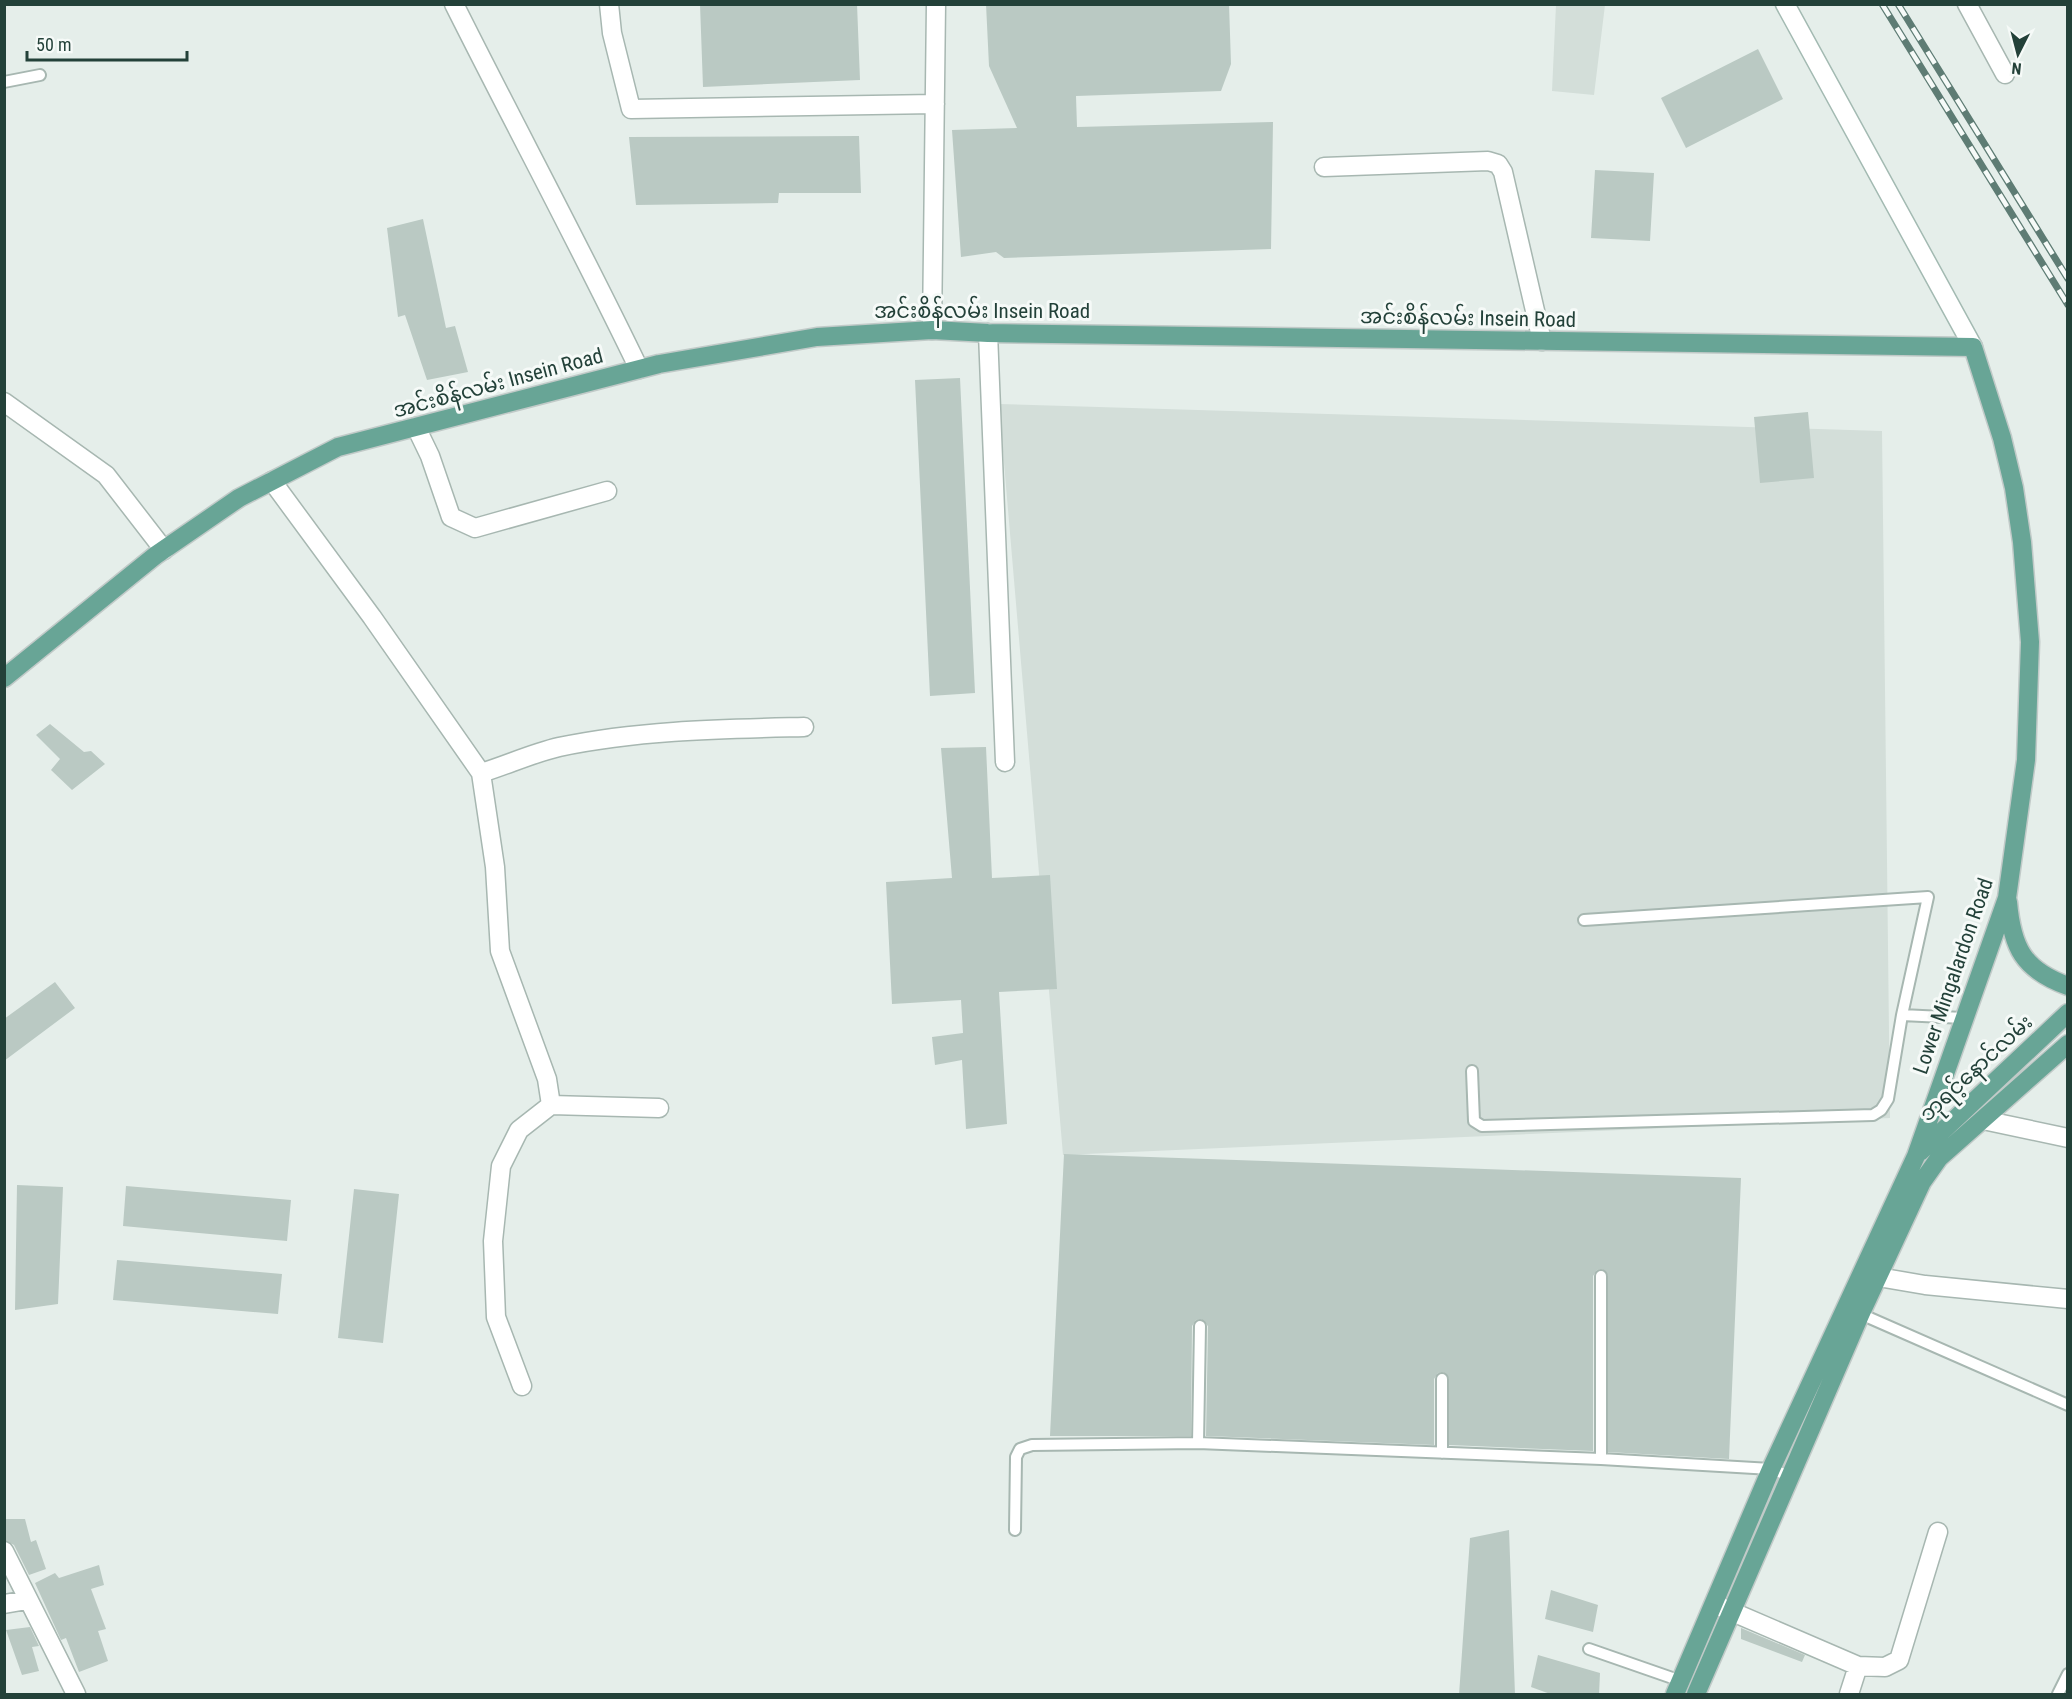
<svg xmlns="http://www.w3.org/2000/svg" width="2072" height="1699" font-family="'Roboto Condensed','Noto Sans Myanmar',sans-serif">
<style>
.built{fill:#d3ded9}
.building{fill:#bac9c3}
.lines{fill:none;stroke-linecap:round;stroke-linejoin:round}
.lane-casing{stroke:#a7b7b1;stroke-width:14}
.street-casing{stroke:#a7b7b1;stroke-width:21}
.secondary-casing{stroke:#a3bab2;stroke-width:21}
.primary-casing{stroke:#c1cac8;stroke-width:21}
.lane{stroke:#fff;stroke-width:10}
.street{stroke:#fff;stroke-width:18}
.secondary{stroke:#fff;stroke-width:18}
.primary{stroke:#68a596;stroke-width:18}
.rail-casing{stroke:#5e7c74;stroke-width:7}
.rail{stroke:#f6faf8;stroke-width:4.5;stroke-dasharray:14;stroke-linecap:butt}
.labels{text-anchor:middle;stroke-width:6;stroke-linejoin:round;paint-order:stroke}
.street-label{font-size:21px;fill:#234139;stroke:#f6faf8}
</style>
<rect width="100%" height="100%" fill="#e5eeea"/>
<!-- built -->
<path class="built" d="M1556,5h49l-11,90 -42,-4z
M999,404l883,27 8,687 -827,37z"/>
<!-- building -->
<path class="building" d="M700,4h157l3,76 -157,7z
M986,4h243l2,60 -10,27 -145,5 1,31 196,-5 -2,127 -267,9 -8,-6 -35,5 -9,-127 65,-2 -28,-62z
M1758,49l25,50 -97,49 -25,-50z
M859,136l2,57h-82l-1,10 -142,2 -7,-68z
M1595,170l59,3 -4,68 -59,-3z
M423,219l23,109 9,-2 13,46 -41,8 -22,-65 -7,2 -11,-89z
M960,378l15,315 -45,3 -15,-316z
M1808,412l6,66 -54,5 -6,-66z
M50,724l34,28 7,-1 14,13 -33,26 -21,-20 9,-11 -24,-24z
M986,747l6,131 58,-3 7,114 -58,3 8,132 -41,5 -4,-69 -27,5 -3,-28 31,-4 -2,-33 -69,4 -6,-122 66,-4 -11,-130z
M55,982l20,26 -71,53v-42z
M1064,1154l677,24 -12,281 -121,-7v-176l-6,-7 -5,1 -4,6v175l-144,-6v-66l-6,-7 -5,1 -4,6v66l-228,-9 2,-110 -7,-7 -5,1 -4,6 -1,110h-141z
M17,1185l46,2 -5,117 -43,6z
M126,1186l165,14 -4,41 -164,-15z
M354,1189l45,5 -16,149 -45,-5z
M117,1260l165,14 -4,40 -165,-14z
M4,1519h21l6,23 5,-2 10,29 -17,6 -15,-30 -10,-5z
M1509,1530l6,165h-56l11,-157z
M99,1565l5,20 -13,4 15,40 -8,2 10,30 -29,11 -13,-34 -5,2 -26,-57 20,-10 4,5z
M1551,1590l47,15 -5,27 -48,-13z
M30,1627l9,19 -7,1 7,24 -17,4 -16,-45z
M1741,1628l64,27 -3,7 -61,-23z
M1538,1655l62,18 -1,22h-46l-22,-8z"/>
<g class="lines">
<defs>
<path id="lane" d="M4,82l36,-7
M1584,920l344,-23 -26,118
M1472,1071l2,50 8,5 391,-11 8,-5 7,-11 14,-84 61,3
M1856,1312l212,93
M1442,1379v74
M1198,1443l2,-117
M1601,1459v-183
M1015,1530l1,-73 4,-8 12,-4 166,-2 403,16 170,10 21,8
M1589,1649l92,32
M2058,1694l10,-20"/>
<path id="street" d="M454,4c61,122 126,242 185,365
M609,4l3,29 19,76 304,-5
M1967,4l38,70
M1324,167l164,-6 10,3 5,8 39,169
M932,330l4,-326
M988,333l17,429
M4,402l102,73 58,75
M416,427l14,29 21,61 24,11 132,-37
M272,481l100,136 109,156 14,94 5,84 47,128 4,26 -32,25 -18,36 -8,75 3,76 26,69
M481,773c26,-8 52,-20 78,-26 81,-17 163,-18 245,-20
M551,1105l108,3
M1983,1120l85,18
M1865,1271l13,6 47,8 143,14
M4,1551l72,143
M4,1604l23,-4
M1714,1604l144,62 -9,28
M1858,1666l27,1 14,-7 39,-128"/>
<path id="secondary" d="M1785,4l188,343"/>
<path id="primary" d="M4,678l152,-123 83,-57 99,-51 321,-83 158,-27 115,-7 56,3 985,14 29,91 12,50 8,54 8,100 -4,118 -19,138 -91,258 -145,313 -96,225
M2008,902c4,45 15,68 60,84
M1920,1152l148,-139
M1696,1694l165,-381 61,-131 17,-24 129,-114"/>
</defs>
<!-- lane casing -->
<use href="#lane" class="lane-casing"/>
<!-- street casing -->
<use href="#street" class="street-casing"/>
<!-- secondary casing -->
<use href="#secondary" class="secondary-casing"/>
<!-- primary casing -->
<use href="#primary" class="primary-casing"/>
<!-- lane -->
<use href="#lane" class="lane"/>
<!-- street -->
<use href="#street" class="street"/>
<!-- secondary -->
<use href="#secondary" class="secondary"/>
<!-- primary -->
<use href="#primary" class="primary"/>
<defs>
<path id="rail" d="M1882,4l186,301
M1898,4l170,275"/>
</defs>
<!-- rail casing -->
<use href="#rail" class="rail-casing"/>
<!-- rail -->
<use href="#rail" class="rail"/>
</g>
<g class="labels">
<!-- street labels -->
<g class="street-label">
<text x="982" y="318">အင်းစိန်လမ်း Insein Road</text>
<text transform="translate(1468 318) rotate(1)" y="7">အင်းစိန်လမ်း Insein Road</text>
<text transform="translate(498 383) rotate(-15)" y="7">အင်းစိန်လမ်း Insein Road</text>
<text transform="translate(1953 976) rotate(-71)" y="7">Lower Mingalardon Road</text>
<text transform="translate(1976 1068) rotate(-43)" y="7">ဘုရင့်နောင်လမ်း</text>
</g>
</g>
<!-- border -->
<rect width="2072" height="1699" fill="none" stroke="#234139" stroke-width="12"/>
<!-- north arrow -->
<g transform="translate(2018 54) rotate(186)" stroke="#f6faf8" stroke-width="4.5" paint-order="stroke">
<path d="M0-4.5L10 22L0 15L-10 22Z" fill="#234139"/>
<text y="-9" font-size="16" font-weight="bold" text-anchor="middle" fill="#234139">N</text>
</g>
<!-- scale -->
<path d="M27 51v9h160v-9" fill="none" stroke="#234139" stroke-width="3"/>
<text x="36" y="51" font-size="18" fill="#234139" stroke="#f6faf8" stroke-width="4.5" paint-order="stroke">50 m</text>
</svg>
